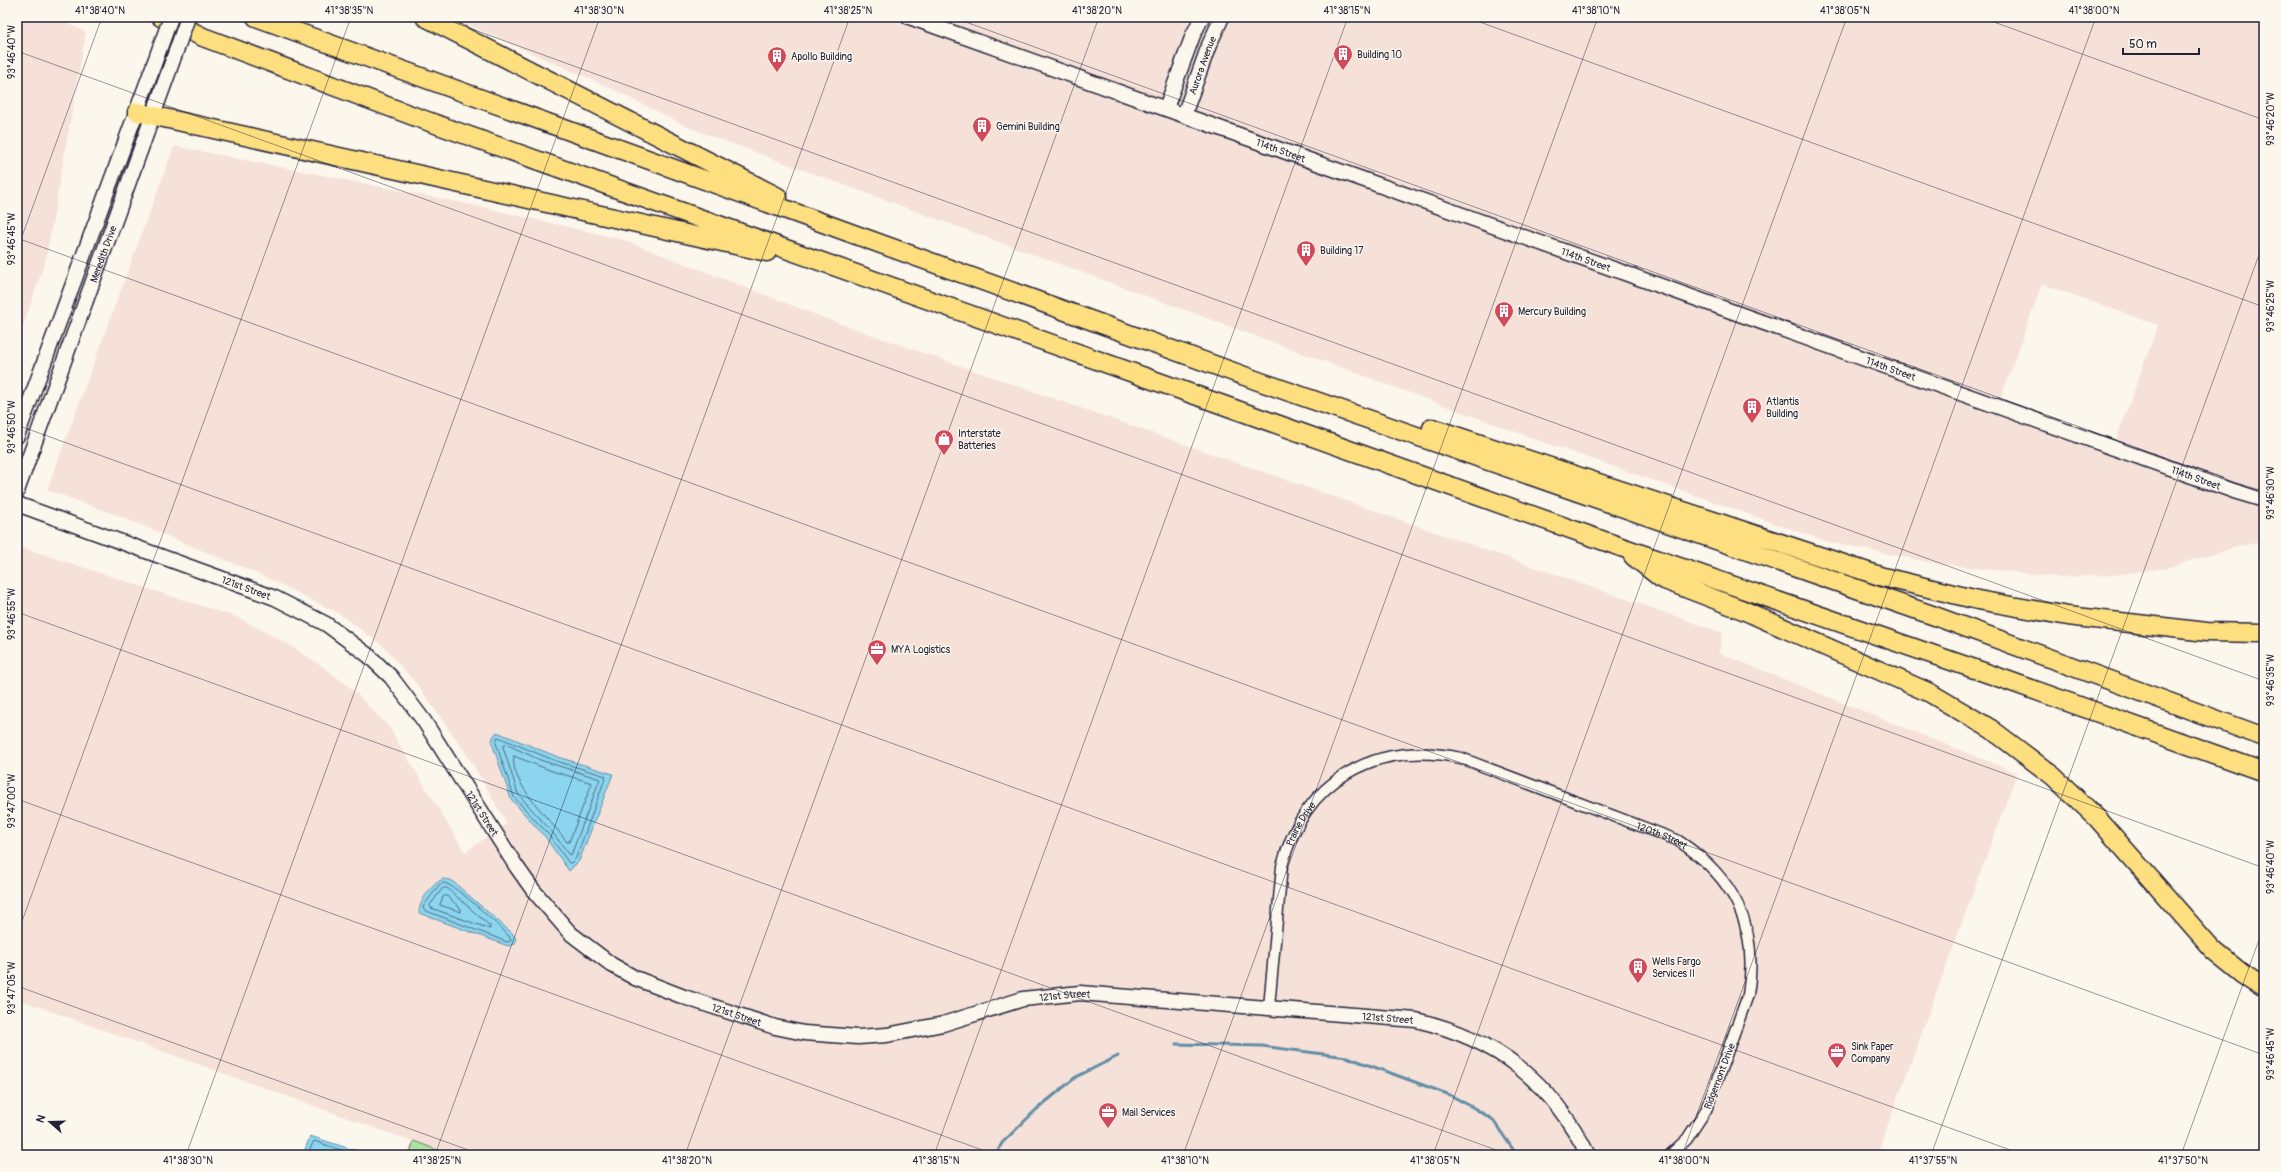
<svg xmlns="http://www.w3.org/2000/svg" width="2281" height="1172" font-family="Pangolin,sans-serif">
<style>
.built{fill:#f6e1d9;fill-rule:evenodd}
.green{fill:#afe1a1;stroke:#68826e}
.water{fill:#8cd5ee;stroke:#628da6}
.lines{fill:none;stroke-linecap:round;stroke-linejoin:round}
.shore{stroke:#4c6a83;stroke-width:1}
.stream{stroke:#628da6;stroke-width:3}
.street-casing{stroke:#22223b;stroke-width:13}
.secondary-casing{stroke:#22223b;stroke-width:17}
.highway-casing{stroke:#22223b;stroke-width:21}
.street{stroke:#fbf7ec;stroke-width:10}
.secondary{stroke:#fbf7ec;stroke-width:14}
.highway{stroke:#fedf80;stroke-width:18}
.secondary-bridge-casing{stroke:#22223b;stroke-width:17;stroke-linecap:butt}
.secondary-bridge{stroke:#fbf7ec;stroke-width:14}
.ticks{fill:none;stroke:#22223b;stroke-width:1;stroke-opacity:0.45}
.labels{text-anchor:middle;stroke-width:3;stroke-linejoin:round;paint-order:stroke}
.poi-label{font-size:10px;fill:#22223b;stroke:#fbf7ec;text-anchor:start}
.street-label{font-size:10px;fill:#22223b;stroke:#fbf7ec}
.neatline{fill:none;stroke:#22223b;stroke-width:1.5}
.ticks-label{font-size:10px;text-anchor:middle;fill:#22223b}
</style>
<rect width="100%" height="100%" fill="#fbf7ec"/>
<filter id="ink" filterUnits="userSpaceOnUse"><feTurbulence type="fractalNoise" baseFrequency=".025" numOctaves="2"/><feDisplacementMap in="SourceGraphic" scale="8" xChannelSelector="R" yChannelSelector="G"/><feConvolveMatrix kernelMatrix="1 2 1 2 8 2 1 2 1" color-interpolation-filters="sRGB"/></filter>
<g filter="url(#ink)">
<!-- built -->
<path class="built" d="M17,17h37l32,15 -40,227 -29,85z
M450,17h1814v525l-20,3 -78,23 -51,7 -59,2 -117,-13 -111,-22 -279,-98 -857,-315 -88,-44zM2042,284l116,41 -45,123 -115,-42z
M174,146l299,59 148,34 206,80 896,314 -4,20 298,120 -140,382h-1427l-433,-156v-449l7,-2 215,70 49,26 37,24 28,22 35,36 77,126 42,-29 -40,-68 -47,-67 -36,-41 -46,-34 -77,-38 -144,-60 -70,-25z"/>
<!-- green -->
<path class="green" d="M414,1141l36,14h-41z"/>
<!-- water -->
<path class="water" d="M497,732l61,25 55,17 -34,87 -10,10 -23,-33 -35,-39 -19,-56 1,-6z
M443,879l8,1 61,53 4,6 -1,5 -7,2 -89,-33c0,-12 13,-29 24,-34z
M310,1136l59,19h-66z"/>
<g class="lines">
<!-- shore -->
<path class="shore" d="M498,737l58,24 50,15 -30,82 -5,5h-2l-20,-28 -35,-38 -18,-54z
M506,744l34,16 60,19 -29,76 -2,-1 -17,-22 -34,-38 -15,-47z
M514,756l38,15 40,12 -23,59h-2c-15,-21 -59,-60 -53,-86z
M444,883c13,2 53,42 65,53l2,5 -4,1 -83,-32 -1,-3 16,-22z
M447,888l43,38v3l-59,-21 -1,-3 12,-16z
M444,896h3l14,13v3l-21,-7z
M307,1155l7,-14 42,14"/>
<!-- stream -->
<path class="stream" d="M1176,1044l86,2 85,11 103,38 24,13 18,11 25,36
M996,1155l6,-12 35,-34 39,-32 42,-21"/>
<defs>
<g id="street">
<path id="s1" d="M1269,1007l13,-141c22,-86 93,-126 179,-108l216,82c58,37 82,87 71,155l-42,115 -19,29 -17,16"/>
</g>
<g id="secondary">
<path id="s2" d="M909,17l1325,474 30,9"/>
<path d="M1166,108l27,-73 9,-18"/>
<path id="s3" d="M1184,115l25,-70 13,-28"/>
<path d="M17,436l137,-372"/>
<path id="s4" d="M17,491l152,-420"/>
<path id="s5" d="M17,504l258,94 51,26 43,32 22,21 33,44 92,145 17,24 37,43 42,32 23,13 49,19 91,30 29,6 54,4 29,-2 56,-11 80,-25 57,-6 336,27c81,19 135,61 172,135"/>
</g>
<path id="highway" d="M161,17l42,20 213,80 1205,430 374,129 269,96
M256,17l1005,365 671,233 332,122
M425,17l353,180
M137,112l630,140
M1432,428l451,149 95,23 90,16 139,16 57,1
M1633,556l29,23 81,31 187,83 61,36 62,47 45,43 115,131 31,25 20,13"/>
</defs>
<!-- street casing -->
<use href="#street" class="street-casing"/>
<!-- secondary casing -->
<use href="#secondary" class="secondary-casing"/>
<!-- highway casing -->
<use href="#highway" class="highway-casing"/>
<!-- street -->
<use href="#street" class="street"/>
<!-- secondary -->
<use href="#secondary" class="secondary"/>
<!-- highway -->
<use href="#highway" class="highway"/>
<defs>
<path id="secondary-bridge" d="M154,64l17,-47
M169,71l19,-54"/>
</defs>
<!-- secondary-bridge casing -->
<use href="#secondary-bridge" class="secondary-bridge-casing"/>
<!-- secondary-bridge -->
<use href="#secondary-bridge" class="secondary-bridge"/>
</g>
</g>
<!-- ticks -->
<path class="ticks" d="M439,17l1825,664M952,17l1312,477M1466,17l798,290M1980,17l284,103M17,51l2247,817M17,238l2247,817M17,250l85,-233M17,425l2007,730M17,612l1493,543M17,799l979,356M17,935l334,-918M17,986l465,169M186,1155l414,-1138M435,1155l415,-1138M685,1155l414,-1138M934,1155l414,-1138M1183,1155l415,-1138M1433,1155l414,-1138M1682,1155l414,-1138M1931,1155l333,-914M2181,1155l83,-229"/>
<!-- icons -->
<defs>
<symbol id="building-pin" viewBox="-11 -11 22 30"><path d="M0 17L-7.5 6A9.5 9.5 0 1 1 7.5 6Z" fill="#d1495b" stroke="#fbf7ec"/><path d="M-4-6H4V6H1V3H-1V6H-4ZM-2.5-4.3h1.7v1.8h-1.7ZM.8-4.3h1.7v1.8H.8ZM-2.5-1h1.7V.8h-1.7ZM.8-1h1.7V.8H.8Z" fill="#fff"/></symbol>
<symbol id="shop-pin" viewBox="-11 -11 22 30"><path d="M0 17L-7.5 6A9.5 9.5 0 1 1 7.5 6Z" fill="#d1495b" stroke="#fbf7ec"/><path d="M-5-2.5h2.3a2.7 3.5 0 0 1 5.4 0H5L5.5 6h-11ZM-1.5-2.5h3a1.5 2.3 0 0 0-3 0Z" fill="#fff"/></symbol>
<symbol id="office-pin" viewBox="-11 -11 22 30"><path d="M0 17L-7.5 6A9.5 9.5 0 1 1 7.5 6Z" fill="#d1495b" stroke="#fbf7ec"/><path d="M-6-3h4V-5.5h4V-3h4V5H-6ZM-1-4.5V-3h2v-1.5ZM-6 0V1H6V0Z" fill="#fff"/></symbol>
</defs>
<g fill-rule="evenodd">
<use href="#building-pin" x="1332" y="43" width="22" height="30"/>
<use href="#building-pin" x="766" y="45" width="22" height="30"/>
<use href="#building-pin" x="971" y="115" width="22" height="30"/>
<use href="#building-pin" x="1295" y="239" width="22" height="30"/>
<use href="#building-pin" x="1493" y="300" width="22" height="30"/>
<use href="#building-pin" x="1741" y="396" width="22" height="30"/>
<use href="#shop-pin" x="933" y="428" width="22" height="30"/>
<use href="#office-pin" x="866" y="638" width="22" height="30"/>
<use href="#building-pin" x="1627" y="956" width="22" height="30"/>
<use href="#office-pin" x="1826" y="1041" width="22" height="30"/>
<use href="#office-pin" x="1097" y="1101" width="22" height="30"/>
</g>
<g class="labels">
<!-- poi labels -->
<g class="poi-label">
<text x="1357" y="58">Building 10</text>
<text x="791" y="60">Apollo Building</text>
<text x="996" y="130">Gemini Building</text>
<text x="1320" y="254">Building 17</text>
<text x="1518" y="315">Mercury Building</text>
<text x="1766" y="405">Atlantis<tspan x="1766" dy="12">Building</tspan></text>
<text x="958" y="437">Interstate<tspan x="958" dy="12">Batteries</tspan></text>
<text x="891" y="653">MYA Logistics</text>
<text x="1652" y="965">Wells Fargo<tspan x="1652" dy="12">Services II</tspan></text>
<text x="1851" y="1050">Sink Paper<tspan x="1851" dy="12">Company</tspan></text>
<text x="1122" y="1116">Mail Services</text>
</g>
<!-- street labels -->
<g class="street-label">
<text dy="4" stroke="none"><textPath href="#s3" startOffset="53">Aurora Avenue</textPath></text>
<text dy="4" stroke="none"><textPath href="#s2" startOffset="395">114th Street</textPath></text>
<text dy="4" stroke="none"><textPath href="#s4" startOffset="252">Meredith Drive</textPath></text>
<text dy="4" stroke="none"><textPath href="#s2" startOffset="719">114th Street</textPath></text>
<text dy="4" stroke="none"><textPath href="#s2" startOffset="1043">114th Street</textPath></text>
<text dy="4" stroke="none"><textPath href="#s2" startOffset="1367">114th Street</textPath></text>
<text dy="4" stroke="none"><textPath href="#s5" startOffset="244">121st Street</textPath></text>
<text dy="4" stroke="none"><textPath href="#s5" startOffset="580">121st Street</textPath></text>
<text dy="4" stroke="none"><textPath href="#s1" startOffset="188">Prairie Drive</textPath></text>
<text dy="4" stroke="none"><textPath href="#s1" startOffset="591">120th Street</textPath></text>
<text dy="4" stroke="none"><textPath href="#s5" startOffset="1252">121st Street</textPath></text>
<text dy="4" stroke="none"><textPath href="#s5" startOffset="916">121st Street</textPath></text>
<text dy="4" stroke="none"><textPath href="#s5" startOffset="1576">121st Street</textPath></text>
<text transform="translate(1719 1076) rotate(-69)" y="4">Ridgemont Drive</text>
</g>
</g>
<!-- margin -->
<rect width="2281" height="1172" fill="none" stroke="#fbf7ec" stroke-width="44"/>
<!-- north arrow -->
<g transform="translate(50 1122) rotate(290)" stroke="#fbf7ec" stroke-width="3" paint-order="stroke">
<path d="M0-3L7 15L0 10L-7 15Z" fill="#22223b"/>
<text y="-6" font-size="11" font-weight="bold" text-anchor="middle" fill="#22223b">N</text>
</g>
<!-- scale -->
<path d="M2123 48v6h76v-6" fill="none" stroke="#22223b" stroke-width="2"/>
<text x="2129" y="48" font-size="12" fill="#22223b" stroke="#fbf7ec" stroke-width="3" paint-order="stroke">50 m</text>
<rect x="22" y="22" width="2237" height="1128" class="neatline"/>
<g class="ticks-label">
<text x="100" y="14">41°38'40"N</text>
<text x="349" y="14">41°38'35"N</text>
<text x="599" y="14">41°38'30"N</text>
<text x="848" y="14">41°38'25"N</text>
<text x="1097" y="14">41°38'20"N</text>
<text x="1347" y="14">41°38'15"N</text>
<text x="1596" y="14">41°38'10"N</text>
<text x="1845" y="14">41°38'05"N</text>
<text x="2094" y="14">41°38'00"N</text>
<text transform="translate(11 52) rotate(-90)" y="4">93°46'40"W</text>
<text transform="translate(2270 119) rotate(-90)" y="4">93°46'20"W</text>
<text transform="translate(11 239) rotate(-90)" y="4">93°46'45"W</text>
<text transform="translate(2270 306) rotate(-90)" y="4">93°46'25"W</text>
<text transform="translate(11 427) rotate(-90)" y="4">93°46'50"W</text>
<text transform="translate(2270 493) rotate(-90)" y="4">93°46'30"W</text>
<text transform="translate(11 614) rotate(-90)" y="4">93°46'55"W</text>
<text transform="translate(2270 680) rotate(-90)" y="4">93°46'35"W</text>
<text transform="translate(11 801) rotate(-90)" y="4">93°47'00"W</text>
<text transform="translate(2270 867) rotate(-90)" y="4">93°46'40"W</text>
<text transform="translate(11 988) rotate(-90)" y="4">93°47'05"W</text>
<text transform="translate(2270 1054) rotate(-90)" y="4">93°46'45"W</text>
<text x="188" y="1164">41°38'30"N</text>
<text x="437" y="1164">41°38'25"N</text>
<text x="687" y="1164">41°38'20"N</text>
<text x="936" y="1164">41°38'15"N</text>
<text x="1185" y="1164">41°38'10"N</text>
<text x="1435" y="1164">41°38'05"N</text>
<text x="1684" y="1164">41°38'00"N</text>
<text x="1933" y="1164">41°37'55"N</text>
<text x="2183" y="1164">41°37'50"N</text>
</g>
</svg>
